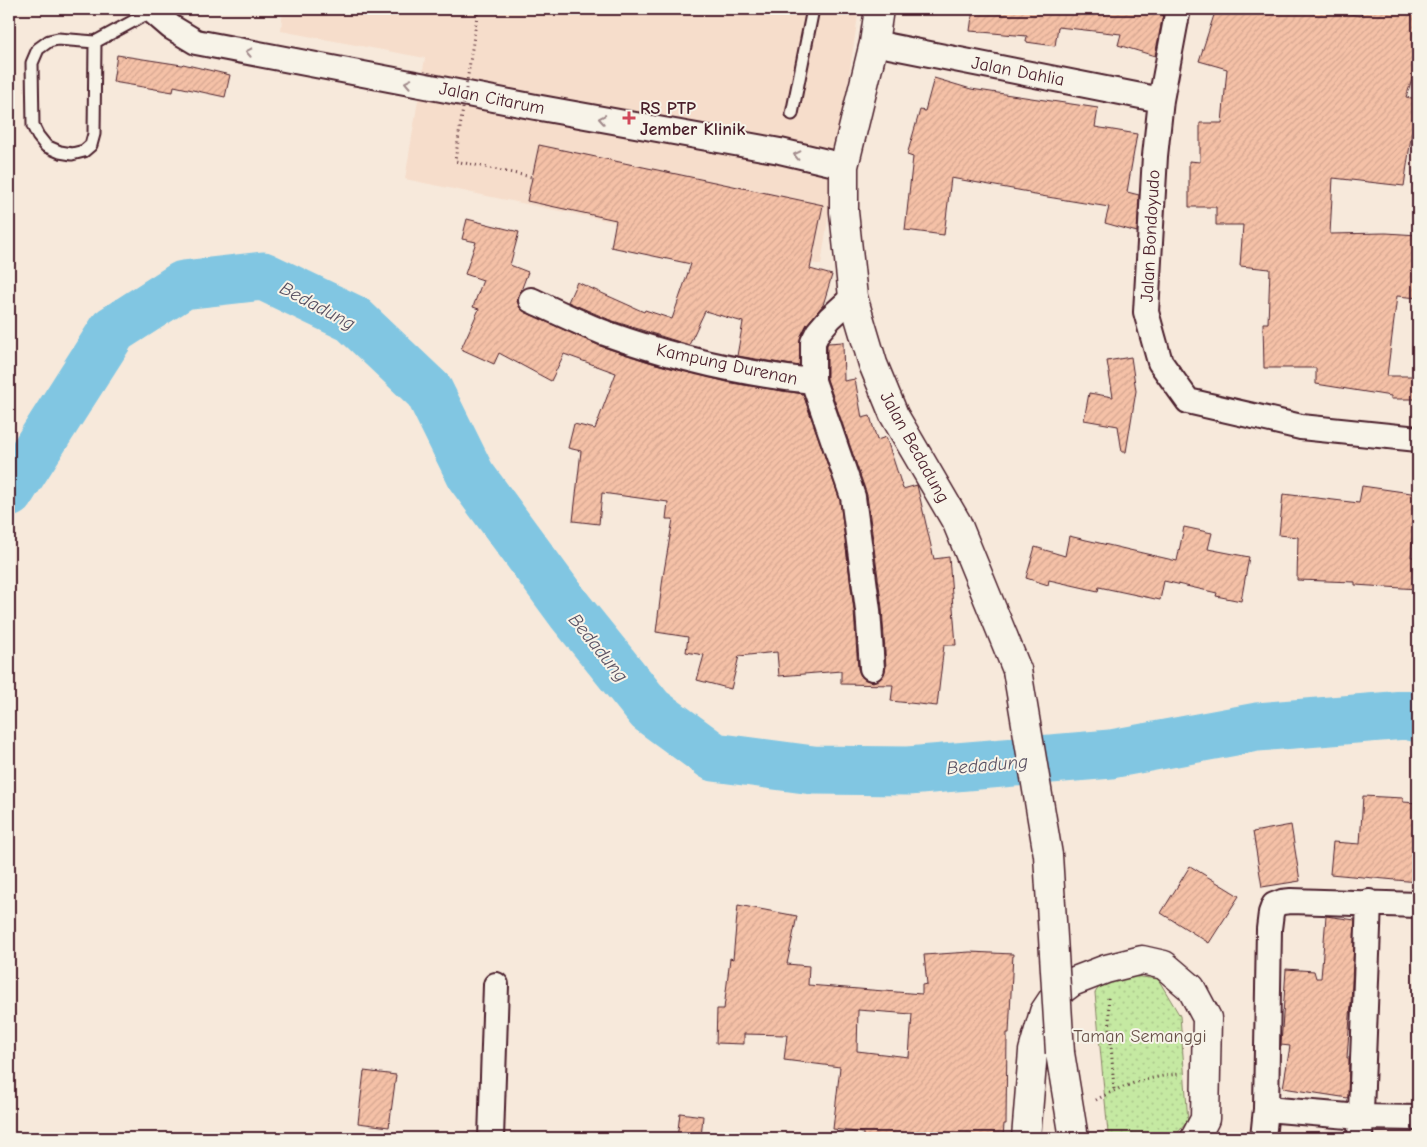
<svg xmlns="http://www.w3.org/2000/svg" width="1427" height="1147" font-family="'Comic Neue',sans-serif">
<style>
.built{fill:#f6ddcb}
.grass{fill:url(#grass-dots);stroke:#888466}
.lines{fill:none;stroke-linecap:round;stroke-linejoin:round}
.river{stroke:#81c6e2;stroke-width:49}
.building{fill:url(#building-hatch);stroke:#4a1f2b;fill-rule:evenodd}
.service-casing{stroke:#4a1f2b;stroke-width:15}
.minor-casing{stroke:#4a1f2b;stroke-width:28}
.secondary-casing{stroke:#4a1f2b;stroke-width:31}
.path{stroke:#4a1f2b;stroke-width:3;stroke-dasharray:1 4;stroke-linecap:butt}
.service{stroke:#f7f3e8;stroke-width:11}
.minor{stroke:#f7f3e8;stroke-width:24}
.secondary{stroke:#f7f3e8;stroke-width:28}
.secondary-bridge-casing{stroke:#4a1f2b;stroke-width:31;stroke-linecap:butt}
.path-bridge{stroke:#4a1f2b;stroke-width:3;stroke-dasharray:1 4;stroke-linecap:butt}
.secondary-bridge{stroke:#f7f3e8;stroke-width:28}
.oneway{stroke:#a0898a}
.poi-dot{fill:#d1495b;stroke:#f7f3e8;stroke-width:2}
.labels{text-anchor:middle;stroke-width:4;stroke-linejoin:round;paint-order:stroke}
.street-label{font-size:18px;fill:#4a1f2b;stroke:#f7f3e8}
.poi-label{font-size:18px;font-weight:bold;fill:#4a1f2b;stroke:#f7f3e8;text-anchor:start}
.park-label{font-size:18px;fill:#695249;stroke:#f7f3e8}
.water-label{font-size:19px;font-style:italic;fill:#5a5162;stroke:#f7f3e8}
</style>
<defs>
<pattern id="grass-dots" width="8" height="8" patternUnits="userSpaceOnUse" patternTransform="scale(1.25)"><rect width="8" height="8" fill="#c5e9a2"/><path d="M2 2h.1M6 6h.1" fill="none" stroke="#abc78c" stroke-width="1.8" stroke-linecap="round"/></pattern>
<pattern id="building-hatch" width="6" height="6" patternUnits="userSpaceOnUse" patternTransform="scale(1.25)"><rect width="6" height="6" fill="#f5c1a7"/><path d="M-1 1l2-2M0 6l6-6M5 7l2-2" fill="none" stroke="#d4a590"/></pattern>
</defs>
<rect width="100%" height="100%" fill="#f7e9db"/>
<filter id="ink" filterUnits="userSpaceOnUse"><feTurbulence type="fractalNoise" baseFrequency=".02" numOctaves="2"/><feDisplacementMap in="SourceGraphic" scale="10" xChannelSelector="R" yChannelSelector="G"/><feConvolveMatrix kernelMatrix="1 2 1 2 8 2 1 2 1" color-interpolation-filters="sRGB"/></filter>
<g filter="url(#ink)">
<!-- built -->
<path class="built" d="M283,9h576l-38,256 -416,-86 20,-121 -144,-27z"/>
<!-- grass -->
<path class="grass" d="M1108,973l50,6 22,37 8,105 -15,17h-62l-3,-5 -13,-140z"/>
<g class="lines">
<!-- river -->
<path class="river" d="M9,493l104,-163 70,-45 80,-9 90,43 76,72 42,85 100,136 79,98 64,47 99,13 95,1 203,-17 146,-27 148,-12 13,3"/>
</g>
<!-- building -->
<path class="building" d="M973,9h191l-9,47 -37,-11 3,-11 -63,-7 -3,19 -29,-4 1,-6 -57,-5z
M1216,9h106l39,7 2,-7h55v53l-12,35 12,2v7l-4,26 -2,-1 -8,55 -71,-8 -3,56 56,-1 32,2v63l-21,-2 -10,80h31v23h-27v-3l-75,-12v-16h-52l-1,-45h5l2,-54 -30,-3 3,-41h-27v-18h-27v-46l11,1v-39h22l5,-54 -28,-8z
M117,55l65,10 1,-1 47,11 -5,22 -51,-11 -1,6 -60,-10z
M934,78l37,11 127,19 -3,19 42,7 -10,58 12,3 -2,37 -32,-9 4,-16 -80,-13v-2l-78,-14 -7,57 -39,-5 8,-73 -6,-2 13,-45 5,1z
M539,145l284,60 -13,64 22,6 -9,30 -15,18 -7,13 -2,30 -62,-10 6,-34 -38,-11 -16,34 -79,-25 -42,-18 9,-20 67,30 1,-2 27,9 19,-55 -80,-17 5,-27 -89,-19z
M467,219l52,13 -9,33 18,7 -11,29 3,7 5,4 75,34 52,17 79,20 72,11 37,106 14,111 4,58 3,7 5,4 7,2 7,-3 4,-5 2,-7 -4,-59 -15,-113 -40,-116v-34l1,-2 15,-1 1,39 11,-2 7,39 8,-2 7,24 9,-3 17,52 14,-4 17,74 15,-2 7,88h-12l-7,61 -46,-5 2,-16 -52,-1v-13l-62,5 -2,-24 -38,4 -8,33 -34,-9 7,-25 -18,-3 2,-15 -32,-5 7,-55 10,-58h-7l2,-17 -66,-9 -3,31 -26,-3 8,-70 -13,-3 6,-24 21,5 21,-56 -52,-19 -13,27 -52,-28 -5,11 -33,-15 18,-40 -6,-2 10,-27 -18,-6 11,-32 -14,-3z
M1131,357l5,34 -10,61h-4l-4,-26 -34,-6 5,-27 24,4 -6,-36z
M1362,486l56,8 -7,63h7v32l-63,-4v-3l-58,-2 1,-43 -19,-2 4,-41 76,9z
M1184,527l28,6 -4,16 41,8 -8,44 -25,-5 1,-3 -53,-12 -4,19 -61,-13 -1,4 -49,-11 -1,5 -22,-7 9,-31 30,9 4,-20 108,25z
M1363,796l40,2v4l15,1v79l-88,-8 3,-32 27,2z
M1291,825l9,56 -38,6 -9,-55z
M1190,866l49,30 -30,47 -48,-30z
M738,905l59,11 -10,48 22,2 -1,19 114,9v-9l5,-1 -3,-29 46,-3 43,2 -4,79h-2l-1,91h-2l-1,14h-140v-5l-30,-4 7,-62 -56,-7 3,-25 -43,-1v10l-28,-1 1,-34h7l6,-51 3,1zM858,1010l54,4 -3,43 -52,-6z
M1326,916l29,4 -4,83 -4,55h2l-1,40 -65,-10 7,-42 -9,-1 5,-76 28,2 2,7h5z
M364,1071l32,4 -7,52 -31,-4z
M680,1113l23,3 -2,22h-24z"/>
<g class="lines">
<defs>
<path id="service" d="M95,42l-1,92 -3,11 -7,6 -12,3 -12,-2 -14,-6 -8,-10 -5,-10 -1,-63 6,-14 11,-8 9,-2 37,3 57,-31
M792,114l21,-105"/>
<path id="minor" d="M150,9l21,18 25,15 345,66 239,43 64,15
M1178,9l-17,91 -6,56 -9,156 14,50 28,39 113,26 117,12
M874,43l287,57
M853,297l-23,21 -12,14 -5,10v39l40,116 15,113 4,58
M531,300c24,11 49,23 74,33 67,24 137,41 208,48
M1266,1109l94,8 58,1
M491,1138l5,-153
M1263,1138l3,-29 3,-180 2,-16 3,-8 8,-3 9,-1 127,4
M1360,1138l9,-236"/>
<path id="secondary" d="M879,9l-5,34 -30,123v46l9,85 20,67 21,51 63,108 60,147
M1060,1053l14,85
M1026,1138l7,-87 11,-39 12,-18 16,-12 34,-13 36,-9 22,5 27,23 16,30 -2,101 -10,19"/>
</defs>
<!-- service casing -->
<use href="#service" class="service-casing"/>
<!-- minor casing -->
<use href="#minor" class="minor-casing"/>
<!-- secondary casing -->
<use href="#secondary" class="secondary-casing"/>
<!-- path -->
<path class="path" d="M1108,998l6,92
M1096,1100c24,-14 55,-24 84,-26"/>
<!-- service -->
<use href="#service" class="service"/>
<!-- minor -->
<use href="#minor" class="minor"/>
<!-- secondary -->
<use href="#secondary" class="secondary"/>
<defs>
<path id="secondary-bridge" d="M1017,670l31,185 12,198"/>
</defs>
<!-- secondary-bridge casing -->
<use href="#secondary-bridge" class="secondary-bridge-casing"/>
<!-- path-bridge -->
<path class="path-bridge" d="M478,9l-23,152 77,16"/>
<!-- secondary-bridge -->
<use href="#secondary-bridge" class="secondary-bridge"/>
</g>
<!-- one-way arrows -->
<defs><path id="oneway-chevron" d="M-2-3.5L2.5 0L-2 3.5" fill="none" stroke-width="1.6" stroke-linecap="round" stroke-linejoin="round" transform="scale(1.25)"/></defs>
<g class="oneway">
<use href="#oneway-chevron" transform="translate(249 52) rotate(-169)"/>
<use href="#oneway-chevron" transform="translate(408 83) rotate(-169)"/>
<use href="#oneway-chevron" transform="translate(602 119) rotate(-170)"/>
<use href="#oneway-chevron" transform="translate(797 155) rotate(-167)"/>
</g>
</g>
<!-- markers -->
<path class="poi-dot" d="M626.5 110.5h5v5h5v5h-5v5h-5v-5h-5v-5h5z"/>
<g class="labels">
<!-- street labels -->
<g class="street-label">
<text transform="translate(1018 71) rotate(11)" y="6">Jalan Dahlia</text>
<text transform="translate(492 98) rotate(11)" y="6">Jalan Citarum</text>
<text transform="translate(1150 236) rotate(-87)" y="6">Jalan Bondoyudo</text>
<text transform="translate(727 364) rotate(12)" y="6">Kampung Durenan</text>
<text transform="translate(915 447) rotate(61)" y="6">Jalan Bedadung</text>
</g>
<!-- poi labels -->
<g class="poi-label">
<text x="640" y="114">RS PTP<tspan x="640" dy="21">Jember Klinik</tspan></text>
</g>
<!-- park labels -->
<g class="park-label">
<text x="1140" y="1042">Taman Semanggi</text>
</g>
<!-- water labels -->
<g class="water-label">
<text transform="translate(318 305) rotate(28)" y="7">Bedadung</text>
<text transform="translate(599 647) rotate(51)" y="7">Bedadung</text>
<text transform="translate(987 764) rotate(-5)" y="7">Bedadung</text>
</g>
</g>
<!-- margin -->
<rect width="1427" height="1147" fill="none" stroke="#f7f3e8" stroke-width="30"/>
<rect x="15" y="15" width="1397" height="1117" fill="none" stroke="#4a1f2b" stroke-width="2" filter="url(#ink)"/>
</svg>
